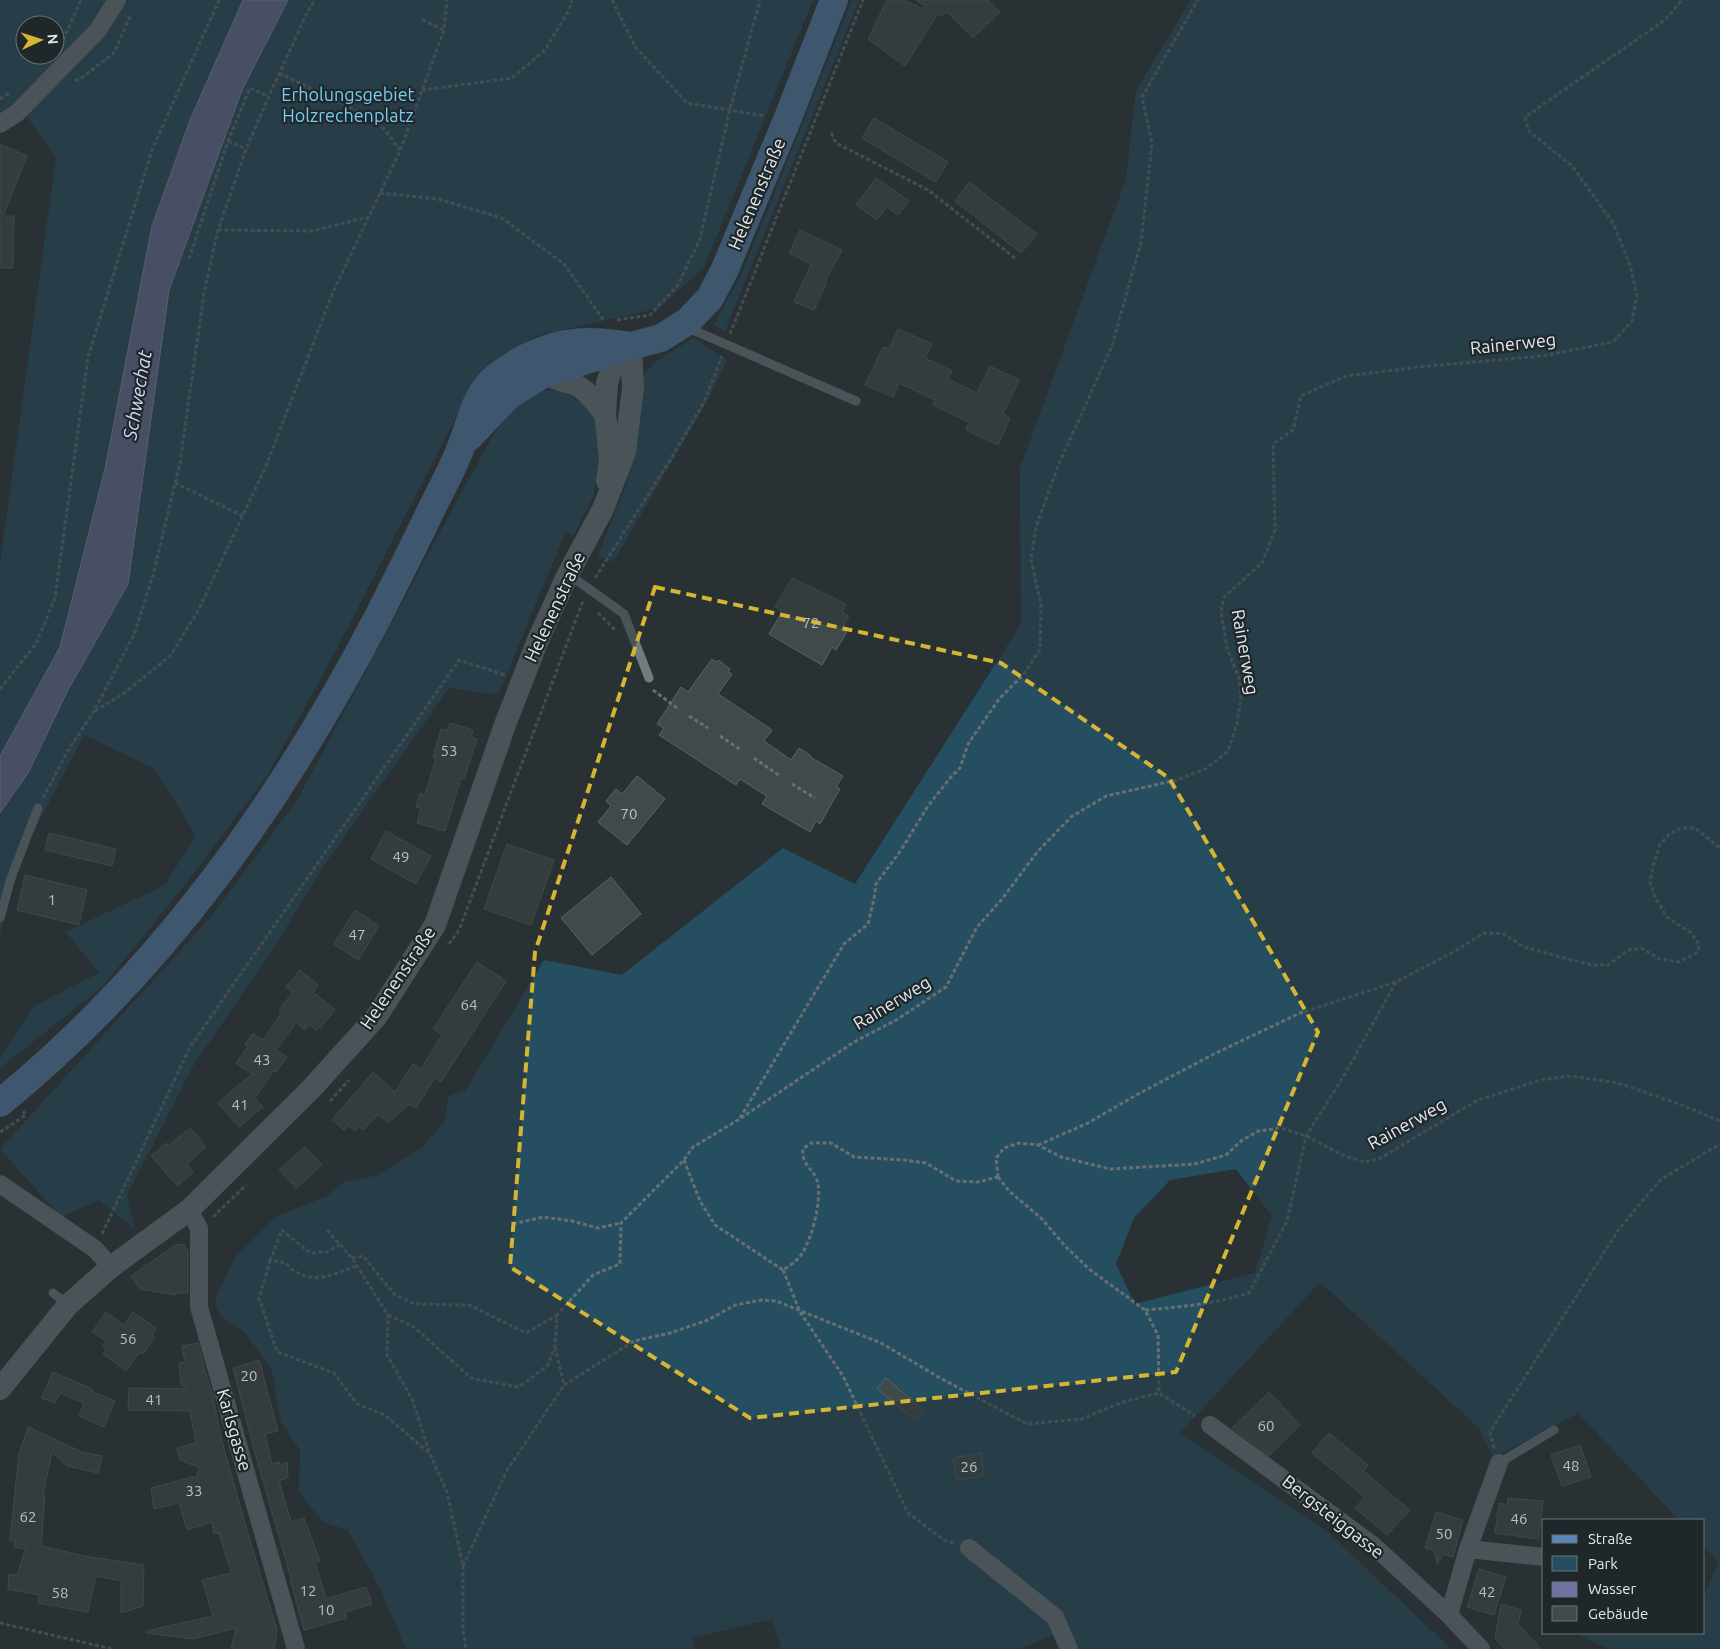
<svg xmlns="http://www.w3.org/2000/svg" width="1720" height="1649" font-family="Ubuntu,sans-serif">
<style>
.green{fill:#254f60;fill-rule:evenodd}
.water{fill:#6e739f;stroke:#9196b6}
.building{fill:#404a4b;stroke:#596464}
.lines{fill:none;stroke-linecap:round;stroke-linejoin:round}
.path{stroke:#686f72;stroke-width:3;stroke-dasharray:4 2.5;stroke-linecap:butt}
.service{stroke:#727c80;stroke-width:9}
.minor{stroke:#727c80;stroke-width:18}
.tertiary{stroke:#727c80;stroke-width:22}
.primary{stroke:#5986b4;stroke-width:28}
.marked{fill:none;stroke:#d6b534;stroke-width:4;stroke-dasharray:10 6;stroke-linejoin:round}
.labels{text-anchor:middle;stroke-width:4.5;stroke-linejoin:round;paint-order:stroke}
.number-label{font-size:15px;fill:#bac0c3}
.park-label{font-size:18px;fill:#75cdf1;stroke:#1f272a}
.street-label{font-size:18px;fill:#e3e8eb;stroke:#1f272a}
.water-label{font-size:19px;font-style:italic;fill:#d8dcf9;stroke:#1f272a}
</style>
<rect width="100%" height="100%" fill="#293134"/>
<!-- green -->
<path class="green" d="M0,0h243l-53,120 -38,106 -47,243 -45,178 -60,109v-192l56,-406 -38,-54 -18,12zM25,25h30v30h-30z
M288,0h525l-109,267 -45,41 -123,28 -58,38 -144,280 -67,122 -77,102 -88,109 -102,81v-10l34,-52 65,-33 -33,-41 99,-47 31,-49 -42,-68 -70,-33 -57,110 -22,66 -5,23v-121l29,-43 39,-80 60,-106 41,-294 73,-200z
M852,0h7l-134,331 -11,-6 29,-54z
M1191,0h529v1649h-112l-32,-16h128v-37l14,-34 -14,-16v-26h-25l-101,-107 -85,45 -14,-30 -159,-146 -140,151 149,100 122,116h-374l-10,-19 -48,19h-238l-9,-30 -79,19 1,11h-288l-26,-61 -32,-58 -25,-8 -24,-30 1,-42 -19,-28 -9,-51 -27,-39 -26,-17 -4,-15 21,-44 39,-39 50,-20 21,-16 30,-5 46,-28 22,-26 5,-26 16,-5 79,-131 78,15 161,-127 72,36 166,-260 -1,-156 106,-289 10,-88zM1236,1169l36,47 -17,57 -120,31 -19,-40 18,-46 36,-38z
M694,338l33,22 -21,44 -93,158 -15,-7 28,-70 11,-54 5,-54 13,-15z
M561,390l22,14 11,12 5,46 -5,33 -21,41 -7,-5 -68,164 -49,-7 -126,179 -50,82 -80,117 -66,129 8,34 -36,-29 -38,17 -61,-68 211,-232 87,-118 128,-241 65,-119 21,-33 23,-15z"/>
<!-- water -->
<path class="water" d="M243,0h45l-46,90 -73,200 -41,294 -60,106 -40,83 -28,40v-57l60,-109 45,-178 47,-243 38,-106z"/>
<!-- building -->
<path class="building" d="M887,0h17l19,9 2,-3 -9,-6h72l12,12 -27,26 -26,-26 -5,4 -4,-3 -33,53 -37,-27z
M874,118l74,44 -12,20 -74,-44z
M0,144l27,12 -24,60h11l-1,52h-13z
M876,178l33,23 -11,14 -11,-8 -10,13 -21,-15z
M969,182l68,52 -16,19 -66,-52z
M800,230l42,20 -17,31 2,1 -13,28 -20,-8 17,-38 -22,-11z
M898,329l34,15 -7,14 27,13 -4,8 29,14 13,-27 29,14 -16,34 7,4 -12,27 -32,-15 3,-8 -36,-17 2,-5 -36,-17 -6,14 -28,-12 18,-38 6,2z
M792,578l54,26 -4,8 7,4 -8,14 6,2 -11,18 -4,-3 -10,18 -53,-31 13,-22 -7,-5z
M712,659l4,3 2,-2 12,9 -2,3 4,2 -14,20 54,36 -8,11 27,19 8,-12 12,8 -1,1 33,19 -7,11 4,2 -7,12 -13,23 -4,-3 -6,11 -48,-28 5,-8 -27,-17 -4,6 -77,-50 5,-7 -7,-4 24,-37 7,5z
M450,723l23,7 -2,7 6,2 -13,40 -3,-1 -16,53 -28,-8 4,-15 -5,-1 4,-14 5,2 11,-37 -3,-1 8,-28 6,2z
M637,776l28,23 -38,46 -29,-23 13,-16 -5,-5 10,-12 6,5z
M386,831l45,25 -15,28 -45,-25z
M49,833l67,16 -4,17 -67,-16z
M507,844l47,16 -23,65 -47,-16z
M25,875l62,15 -8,35 -62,-15z
M611,877l30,37 -49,41 -31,-37z
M355,910l24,16 -21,34 -24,-16z
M477,962l29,19 -65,101 -6,-4 -19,30 -7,-4 -21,19 -10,-9 -15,16 -4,-4 -4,5 -7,-6 -4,5 -12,-10 41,-48 22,20 18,-28 8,5 21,-34 -9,-6z
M300,970l18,15 -5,7 22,18 -15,18 -2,-1 -2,3 -7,-6 -4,6 -9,-7 -20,27 11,7 -11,15 -2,-2 -19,28 8,9 -24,20 -21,-24 34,-29 -16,-11 12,-16 -3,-2 8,-12 10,7 19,-28 -3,-2 14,-18 -7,-5z
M190,1128l16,19 -19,17 6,8 -16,14 -26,-30 15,-13 2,3z
M305,1147l17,18 -26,23 -17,-18z
M177,1244l7,1 4,6v42h-12v2l-36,-6 -9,-13z
M106,1312l18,13 9,-13 23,16 -4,7 3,2 -11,16h-5l-13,18 -23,-17 4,-5 -4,-3 3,-5 -14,-9z
M198,1343l8,31 7,22 8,42 25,89 31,103 -3,19h-43l5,-21 -43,11 -47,-6v-2l67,-15 -11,-36 29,-7 -12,-40 -5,1 -2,-12 -25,8 -8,-27 -25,6 -3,-21 42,-11 3,1 4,-10 -20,-8 -3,-12 19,-5 -6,-32 -62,-1 1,-22 58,1 -6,-4 -2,-22 6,-1 -3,-16z
M259,1360l19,71 -13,3 7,30 7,-2 1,3 7,-3 1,15 -9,4 12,41 13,-4 16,43 -5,1 11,37 40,-12 6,17 -27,8 2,6 -43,12 -13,-48h1l-37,-129 -22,-85z
M53,1372l39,17 -1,2 24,10 -11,26 -25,-11 5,-13 -24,-10 -5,10 -14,-5z
M886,1378l37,32 -8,10 -38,-31z
M1269,1392l31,33 -31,31 -37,-28z
M28,1427l54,25 20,4 -4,17 -31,-7 -15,-14 -9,41 2,1 -4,52 43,10 60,9 -1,41 -22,7v-32l-25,-5 -8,36 -50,-9 1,-8 -31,-6 1,-15 8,2 8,-27 -11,-2 1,-7h-5l9,-86z
M1329,1433l39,32 -5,6 47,39 -23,25 -32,-27 10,-11 -53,-44z
M1580,1445l11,32 -29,9 -11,-31z
M981,1453l3,23 -27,4 -4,-22z
M1508,1498l35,3 -5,38 -43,-6 4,-30 8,2z
M1436,1512l27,8 -10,37 -9,-3 -7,10 -3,-14 -9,-2z
M1479,1569l27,8 -12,38 -27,-8z
M1501,1604l20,6 -3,14 23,25h-37l-9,-11z"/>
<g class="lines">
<!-- path -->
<path class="path" d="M612,0l24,48 51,55 78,13
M422,20l22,10
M63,40l18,-40
M55,46l8,-11
M279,73l99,48 22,29
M75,80h4l35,-27 17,-39
M422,90l90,-12 33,-28 24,-40 3,-10
M0,99l11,-7
M831,133l5,10 92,47 87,68
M228,141l18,8
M380,193l58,6 64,19 63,47 39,56
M218,230l94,1 56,-14
M189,259l39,-118 22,-53 18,8
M617,320l33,-5 28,-30 22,-46 30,-130 30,-109
M730,334l133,-334
M175,483l68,33
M595,578l72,-113 37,-63 18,-46
M598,613l17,17
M0,689l36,-45 19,-46 33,-241 64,-207 67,-150
M653,690l24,18
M95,711l28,-17 47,-38 28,-45 68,-145 67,-174 67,-141 44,-121 3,-30
M689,716l19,12
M720,736l21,14
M754,758l26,18
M792,784l23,14
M43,798l24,-46 27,-41 40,-76 19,-60 27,-112 24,-170 14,-63 28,-81 23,-53 39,-85 7,-11
M449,944l10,-14 124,-329
M330,1101l19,-21
M740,1118l104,-174 24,-20 6,-25 2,-15 25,-34 27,-44 23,-29 9,-9 8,-24 31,-45 24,-24 17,-25 1,-45 -10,-45 5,-33 22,-61 54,-120 29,-104 11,-99 -10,-46 56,-97
M0,1132l26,-17 -3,-4
M1038,1145l50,-22 50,-29 76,-40 86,-41 96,-31 61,-32 27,-17 20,1 20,13 67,18h17l21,-15 12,-2 19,11 19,3 19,-10 1,-8 -9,-12 -23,-15 -11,-18 -6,-16 3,-17 7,-21 9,-11 13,-6h13l25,20
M684,1160l16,41 15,24 68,45c6,-4 14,-9 18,-15 11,-16 20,-52 17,-71 -2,-14 -17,-18 -15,-35l8,-6h20l23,14 50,3 22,3 30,18 22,1 20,-5
M998,1177l-2,-19 8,-10 15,-5 19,2 23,12 49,12 85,-5 31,-9 15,-14 17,-10 23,-3 25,8 36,19 22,7 15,-3 99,-59 63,-20 30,-4 47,7 61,21 41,17
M998,1177l11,14 32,27 25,29 23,22 56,41 13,25 1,58
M213,1217l33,-32
M513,1224l30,-7 29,4 26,7 23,-5
M327,1230l25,28 36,57 -1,40 25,44 18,55 17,38 16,74v65l3,18
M102,1234l88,-187 269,-387 46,15
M352,1258l11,-2 31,38 20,10 55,1 57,28 31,-18
M270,1261l12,-31 28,23 17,-1 14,-8
M356,1266c-17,6 -37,17 -56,8 -16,-7 -8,-13 -30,-13l-11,37 18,54 57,21 23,31 28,11 45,39
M783,1270l17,42 43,64 65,137 36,27 10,3
M1145,1310c37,-3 68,-6 104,-17l38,-72 19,-85 39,-62 51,-92
M388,1315l26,12 57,51 48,9 28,-21 8,-19 2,-32 36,-40 27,-11 1,-41 63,-63 9,-13 45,-27 116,-78 44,-23 48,-32 31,-60 25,-28 36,-48 33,-34 35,-21 71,-16 28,-11 23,-18 9,-27 4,-26 -2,-20 -12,-30 -6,-36 3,-15 38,-34 13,-33 -2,-86 20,-14 8,-34 45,-20 81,-10 115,-10 71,-14 19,-21 5,-25 -7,-31 -17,-42 -41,-57 -43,-35 -4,-14 140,-97 17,-20
M555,1347l9,38
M1494,1448l-4,-16 129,-203 41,-49 60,-36
M463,1566l43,-94 58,-87 70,-44 36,-8 38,-13 27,-15 27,-5 14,1 105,42 61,36 85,45 55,-5 41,-17 36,-9 36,23
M0,1623l112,26"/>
<!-- service -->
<path class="service" d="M686,327l170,74
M568,574l56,40 25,64
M0,918l11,-40 27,-70
M53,1293l15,12
M1499,1463l55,-33"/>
<!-- minor -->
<path class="minor" d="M0,124l17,-11 81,-83 19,-30
M0,1184l95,65 16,18
M189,1210l10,18v79l97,342
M1210,1425l164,121 75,69 32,34
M969,1548l86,69 14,32
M1468,1549l76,8
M1449,1615l19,-66 31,-86"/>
<!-- tertiary -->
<path class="tertiary" d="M543,374c11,5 19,6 30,10 13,4 24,20 32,30
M607,481l3,-22 -5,-45 2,-31 5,-15 19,-22
M0,1389l68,-84 43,-38 78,-57 122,-121 66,-73 58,-91 71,-203 32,-82 30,-66 35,-65 22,-57 8,-64 -2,-42"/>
<!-- primary -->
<path class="primary" d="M469,437l40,-42 34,-21 88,-28 30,-8 27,-17 22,-23 15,-29 62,-149 47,-120
M0,1103c164,-134 282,-302 379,-488 18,-36 36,-71 53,-107 10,-20 21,-40 29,-61 10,-24 13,-51 34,-69 26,-21 61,-37 95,-36 13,0 27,2 41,4"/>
</g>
<!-- marked area -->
<path d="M0 0H1720V1649H0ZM655,587l346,76 168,115 149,254 -142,340 -426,46 -240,-151 25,-315z" fill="#293134" fill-opacity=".55" fill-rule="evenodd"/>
<path class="marked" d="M655,587l346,76 168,115 149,254 -142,340 -426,46 -240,-151 25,-315z"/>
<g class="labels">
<!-- number labels -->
<g class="number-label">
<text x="811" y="628">72</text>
<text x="449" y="756">53</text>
<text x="629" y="819">70</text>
<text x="401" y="862">49</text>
<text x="52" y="905">1</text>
<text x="357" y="940">47</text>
<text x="469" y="1010">64</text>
<text x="262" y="1065">43</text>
<text x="240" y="1110">41</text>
<text x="128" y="1344">56</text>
<text x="249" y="1381">20</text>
<text x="154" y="1405">41</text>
<text x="1266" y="1431">60</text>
<text x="1571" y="1471">48</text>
<text x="969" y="1472">26</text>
<text x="194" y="1496">33</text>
<text x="28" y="1522">62</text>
<text x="1519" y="1524">46</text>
<text x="1444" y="1539">50</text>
<text x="308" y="1596">12</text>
<text x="1487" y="1597">42</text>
<text x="60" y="1598">58</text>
<text x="326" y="1615">10</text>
</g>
<!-- park labels -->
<g class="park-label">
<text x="348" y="101">Erholungsgebiet<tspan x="348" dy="21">Holzrechenplatz</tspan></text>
</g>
<!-- street labels -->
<g class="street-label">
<text transform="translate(757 194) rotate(-67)" y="6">Helenenstraße</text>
<text transform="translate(1513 344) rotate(-6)" y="6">Rainerweg</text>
<text transform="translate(555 607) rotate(-65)" y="6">Helenenstraße</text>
<text transform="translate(1245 652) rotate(80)" y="6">Rainerweg</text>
<text transform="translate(398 978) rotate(-56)" y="6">Helenenstraße</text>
<text transform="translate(892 1003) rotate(-31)" y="6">Rainerweg</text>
<text transform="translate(1407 1124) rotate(-29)" y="6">Rainerweg</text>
<text transform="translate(234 1430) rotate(74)" y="6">Karlsgasse</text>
<text transform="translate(1333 1517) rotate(38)" y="6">Bergsteiggasse</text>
</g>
<!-- water labels -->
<g class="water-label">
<text transform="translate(137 395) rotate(-80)" y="7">Schwechat</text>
</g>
</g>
<!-- legend -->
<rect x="1542" y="1519" width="162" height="115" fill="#1f272a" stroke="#6d7477"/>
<rect x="1552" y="1535" width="25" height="8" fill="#5986b4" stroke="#6d7477"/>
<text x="1588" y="1544" font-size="15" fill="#e3e8eb">Straße</text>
<rect x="1552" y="1556" width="25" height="15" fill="#254f60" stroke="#6d7477"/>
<text x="1588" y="1569" font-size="15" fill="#e3e8eb">Park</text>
<rect x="1552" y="1582" width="25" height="15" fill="#6e739f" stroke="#6d7477"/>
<text x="1588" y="1594" font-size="15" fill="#e3e8eb">Wasser</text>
<rect x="1552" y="1606" width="25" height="15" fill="#404a4b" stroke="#6d7477"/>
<text x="1588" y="1619" font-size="15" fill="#e3e8eb">Gebäude</text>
<!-- north arrow -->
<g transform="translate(40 40) rotate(86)"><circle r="24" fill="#1f272a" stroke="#6d7477"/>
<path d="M0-4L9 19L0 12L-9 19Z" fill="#d6b534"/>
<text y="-8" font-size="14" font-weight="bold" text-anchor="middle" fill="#e3e8eb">N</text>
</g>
</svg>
